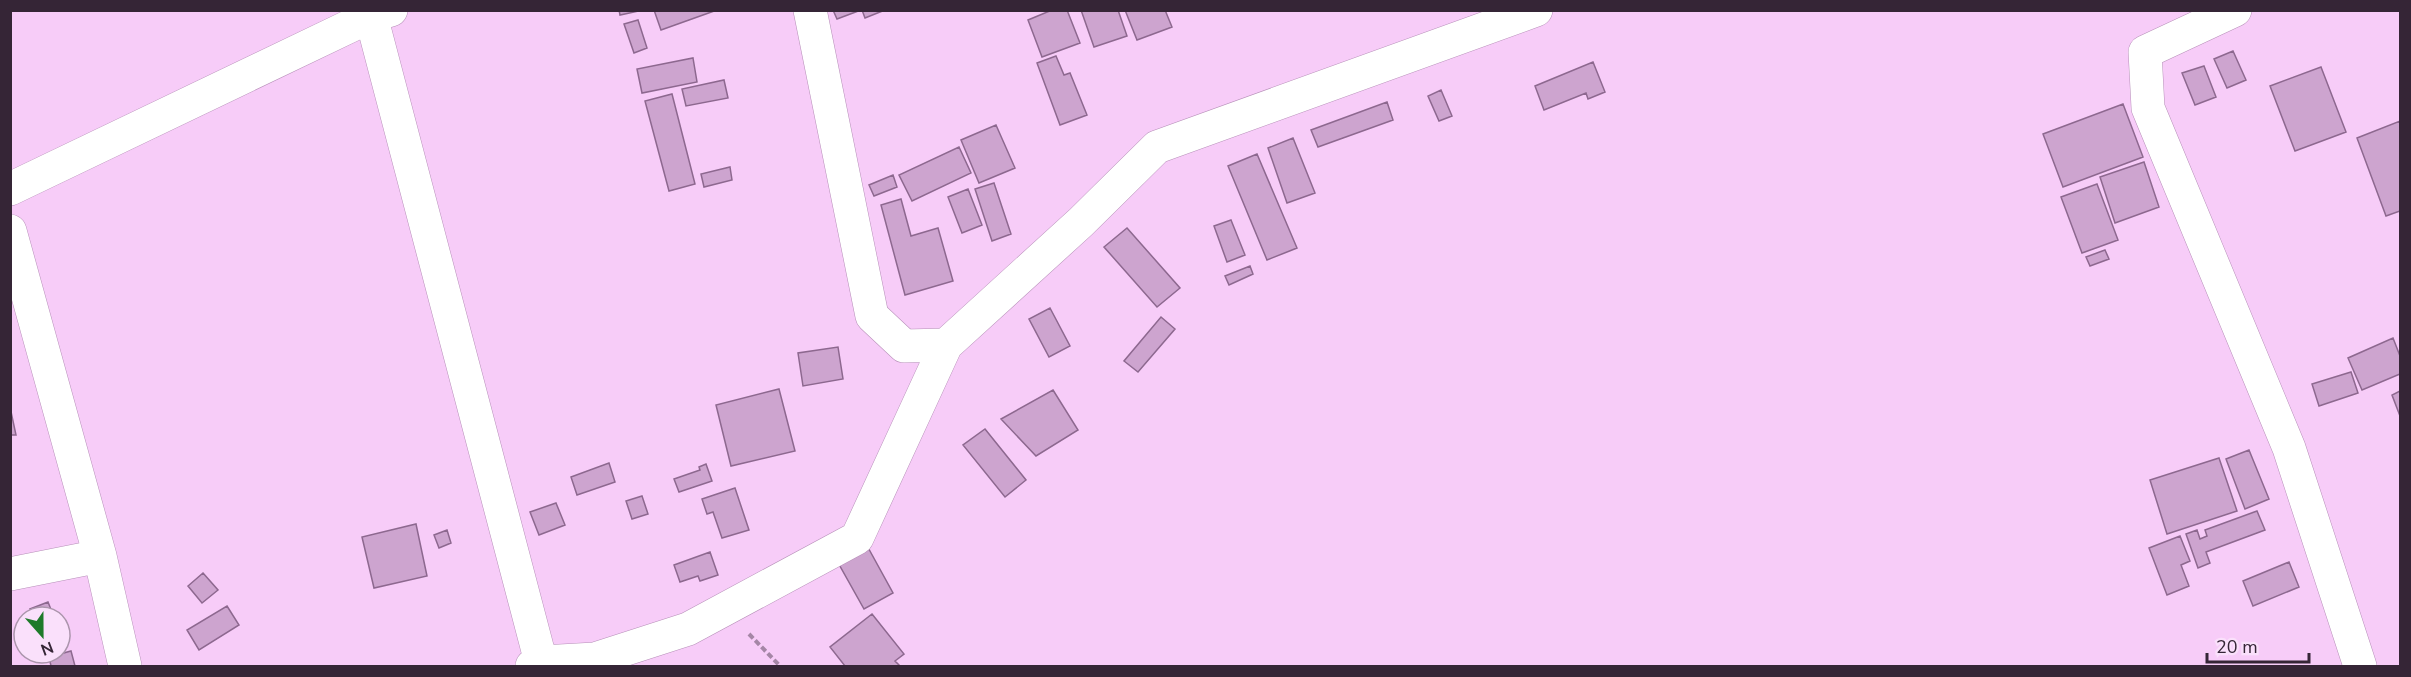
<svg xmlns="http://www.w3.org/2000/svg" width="2411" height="677" font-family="'Nunito Sans',sans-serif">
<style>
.building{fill:#cda4cf;stroke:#8d688f;stroke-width:1.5}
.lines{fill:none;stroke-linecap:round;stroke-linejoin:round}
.street-casing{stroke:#b790b9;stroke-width:34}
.path{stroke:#a586a6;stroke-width:4;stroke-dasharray:6 3;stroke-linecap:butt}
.street{stroke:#fff;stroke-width:33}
</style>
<rect width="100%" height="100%" fill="#f7ccf8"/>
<!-- building -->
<path class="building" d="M619,10h20v1l-19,4z
M654,10h63l-56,20z
M833,10h28l-24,9z
M862,10h23l-20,8z
M1052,10h15l13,33 -38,14 -14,-37z
M1081,10h37l9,26 -33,11z
M1125,10h40l7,17 -35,13z
M638,20l9,28 -13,5 -10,-29z
M2233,51l13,29 -19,8 -13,-29z
M1056,56l8,19 6,-2 17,42 -27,10 -23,-62z
M693,58l4,24 -55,11 -5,-24z
M1593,62l12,30 -17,7 -2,-6 -42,17 -9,-24z
M2204,66l12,31 -21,8 -13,-32z
M2321,67l25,65 -51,19 -25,-65z
M724,80l4,18 -42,8 -4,-17z
M1441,90l11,26 -13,5 -11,-25z
M672,94l23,90 -26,7 -24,-90z
M1387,102l6,18 -75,27 -7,-17z
M2123,104l20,53 -80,30 -20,-53z
M2400,121v90l-14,5 -29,-78z
M996,125l19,43 -36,15 -18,-43z
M1293,138l22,55 -28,10 -19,-55z
M959,147l12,26 -59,28 -13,-26z
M1257,154l40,94 -30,12 -39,-94z
M2144,162l15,45 -44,16 -15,-46z
M730,167l2,13 -28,7 -3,-13z
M893,175l4,12 -23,9 -5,-11z
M994,183l17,51 -19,7 -17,-52z
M2097,184l21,56 -36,13 -21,-56z
M968,189l14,36 -20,8 -14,-36z
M901,199l10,37 27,-8 15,53 -48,14 -24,-90z
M1231,220l14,35 -18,7 -13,-36z
M1127,228l53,60 -23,19 -53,-60z
M2105,250l4,9 -19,7 -4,-9z
M1250,266l3,8 -24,11 -4,-9z
M1050,308l20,38 -21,11 -20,-38z
M1161,317l14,12 -37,43 -14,-11z
M2393,338l7,18v18l-38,16 -14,-32z
M838,347l5,32 -40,7 -5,-33z
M2351,372l7,21 -39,13 -7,-22z
M779,389l16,62 -64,15 -15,-61z
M1053,390l25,40 -42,26 -35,-37z
M2400,391v25l-8,-21z
M10,407l6,28h-6z
M985,429l41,51 -21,17 -42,-52z
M2249,450l20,49 -24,10 -19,-50z
M2219,458l18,53 -70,23 -17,-54z
M609,463l6,19 -38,13 -6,-18z
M706,464l6,17 -33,11 -5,-13 26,-9 -1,-3z
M735,488l14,42 -27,8 -9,-26 -6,2 -5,-15z
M642,496l6,18 -16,5 -6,-18z
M556,503l9,22 -26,10 -9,-23z
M2257,511l8,19 -59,22 4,11 -12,5 -12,-34 11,-4 3,9 7,-3 -2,-6z
M416,524l11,52 -53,12 -12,-51z
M447,530l4,13 -12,5 -5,-13z
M2180,536l10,25 -9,4 8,21 -22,9 -18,-47z
M865,542l28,51 -29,16 -28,-50z
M710,552l8,23 -18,6 -2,-5 -18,6 -6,-17z
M2289,562l10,25 -46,19 -10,-25z
M203,573l15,17 -16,13 -14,-17z
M48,602l6,15h-20l-4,-8z
M227,606l12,19 -40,25 -12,-20z
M872,614l32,40 -9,7 5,5h-55l-15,-19z
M71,651l4,15h-24l-2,-9z"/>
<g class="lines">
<defs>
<path id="street" d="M391,10l-20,6 171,650
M810,10l62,306 32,30 42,-1 135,-123 76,-75 379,-137
M2235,10l-90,42 3,56 141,340 71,218
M10,189l361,-173v-6
M10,231l90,325 25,110
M10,574l90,-18
M532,666l10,-4 53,-3 93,-30 169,-91 89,-193"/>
</defs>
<!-- street casing -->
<use href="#street" class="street-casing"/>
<!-- path -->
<path class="path" d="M749,634l31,32"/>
<!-- street -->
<use href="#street" class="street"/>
</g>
<!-- border -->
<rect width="2411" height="677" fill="none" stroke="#352536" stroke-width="24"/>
<!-- north arrow -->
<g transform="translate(42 635) rotate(159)"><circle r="28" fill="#fae0fb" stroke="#ab95ac" stroke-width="1.5"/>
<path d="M0-4.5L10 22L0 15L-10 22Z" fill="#1e7a2a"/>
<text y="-9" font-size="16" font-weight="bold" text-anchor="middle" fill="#352536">N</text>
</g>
<!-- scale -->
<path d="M2207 653v9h102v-9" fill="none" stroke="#352536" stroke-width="3"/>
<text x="2216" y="653" font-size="18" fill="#352536" stroke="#fae0fb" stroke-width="4.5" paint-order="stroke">20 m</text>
</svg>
